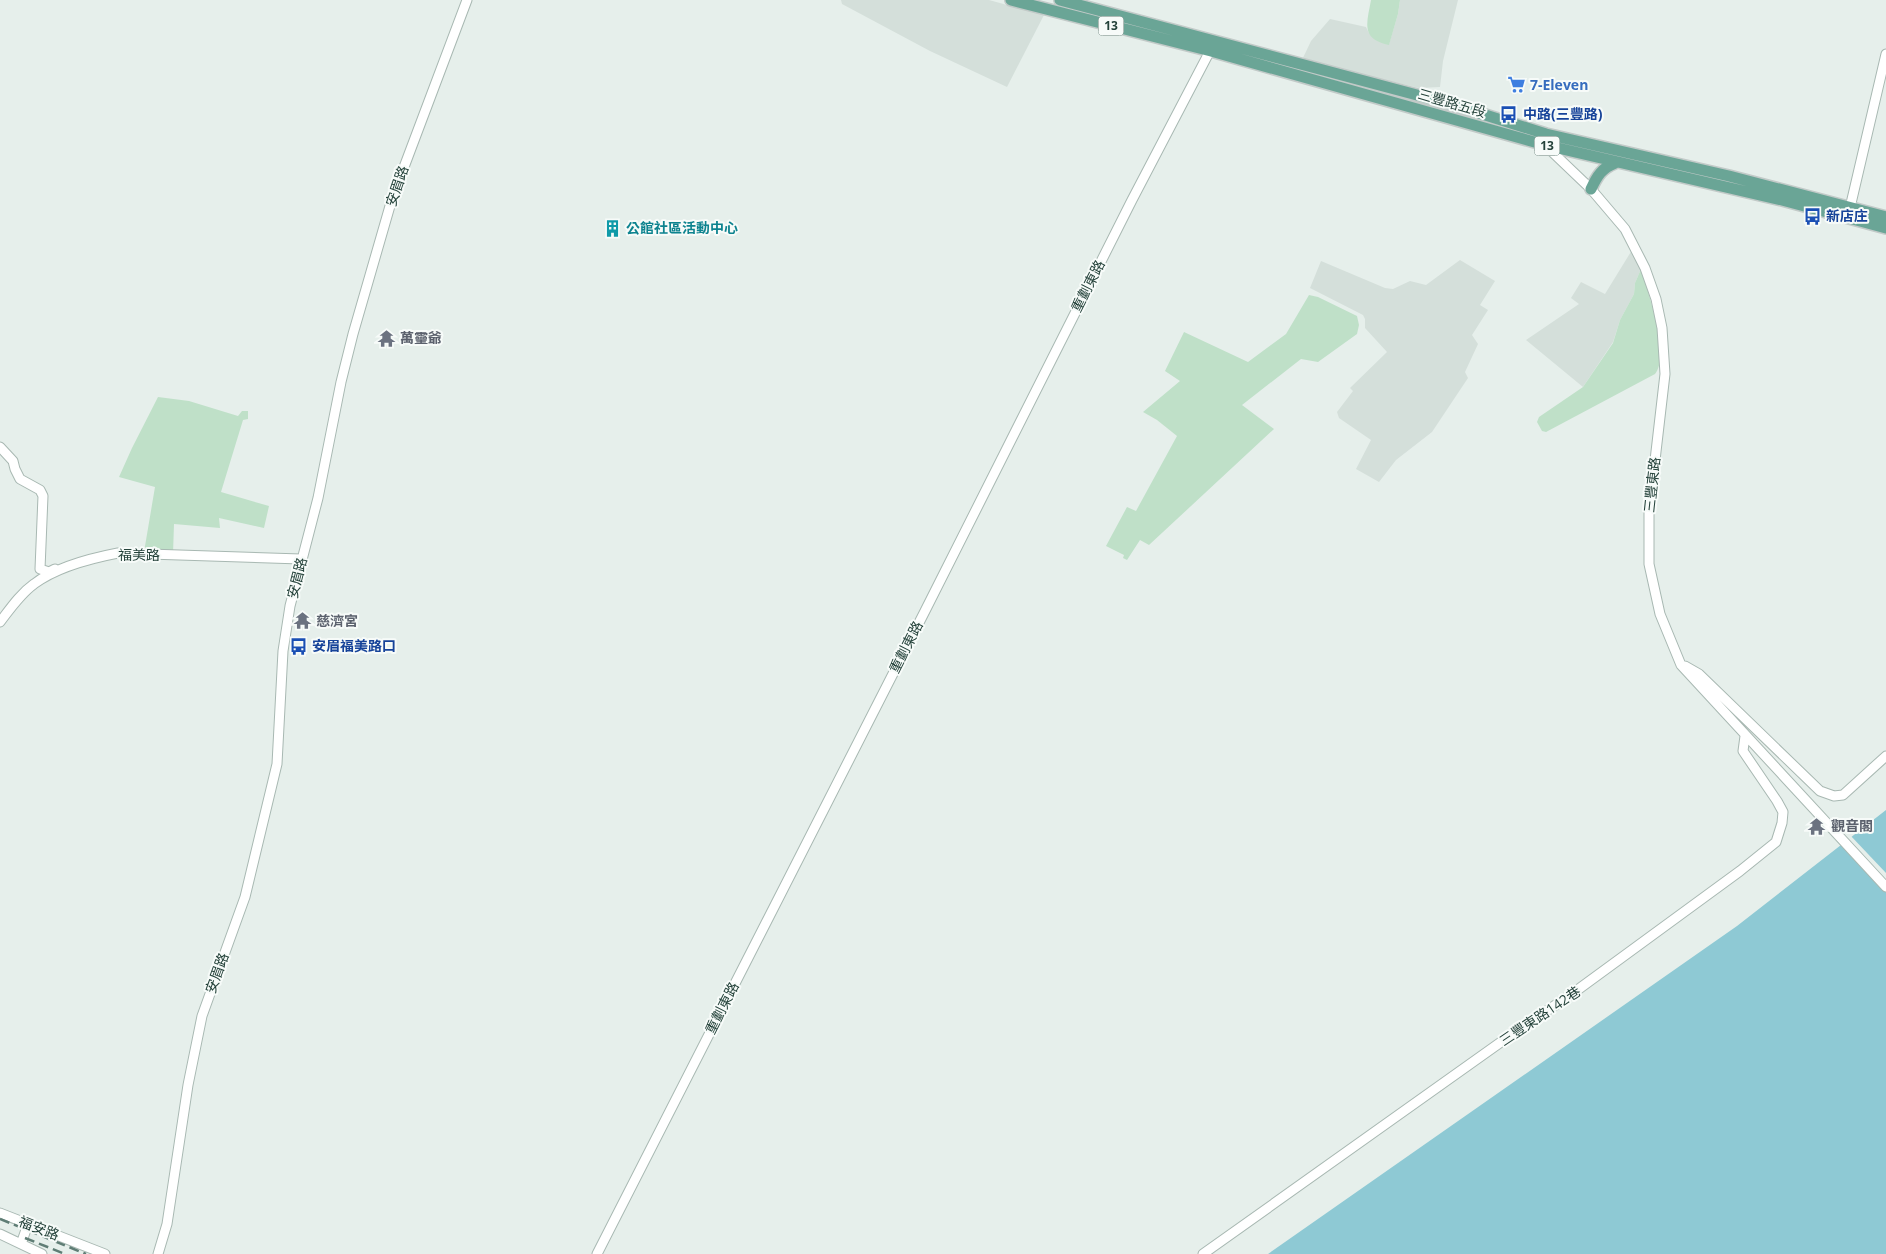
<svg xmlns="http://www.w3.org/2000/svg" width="1886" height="1254" font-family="'Open Sans','Noto Sans TC',sans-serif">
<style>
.built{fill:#d4dfda}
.green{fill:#bfe0c8}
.water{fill:#8ec9d4}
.pier{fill:#e6efeb}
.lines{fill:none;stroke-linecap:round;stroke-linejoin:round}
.minor-casing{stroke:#a8b8b2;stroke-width:11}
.major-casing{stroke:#c2cac8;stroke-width:14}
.minor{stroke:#fff;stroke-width:9}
.major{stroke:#6aa596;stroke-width:11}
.rail{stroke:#5f7d75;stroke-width:2.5;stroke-dasharray:10 5;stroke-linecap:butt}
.labels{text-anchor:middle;stroke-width:4;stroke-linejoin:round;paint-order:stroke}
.shield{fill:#f7fbf9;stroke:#637a73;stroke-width:1}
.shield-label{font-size:12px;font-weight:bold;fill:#24423a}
.shop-label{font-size:14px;font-weight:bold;fill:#366cbe;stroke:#f7fbf9;text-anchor:start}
.street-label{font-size:14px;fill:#24423a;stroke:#f7fbf9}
.transit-label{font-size:14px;font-weight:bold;fill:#164399;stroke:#f7fbf9;text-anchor:start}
.culture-label{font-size:14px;font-weight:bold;fill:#0d838f;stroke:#f7fbf9;text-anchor:start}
.worship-label{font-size:14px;font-weight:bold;fill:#5b616d;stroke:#f7fbf9;text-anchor:start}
</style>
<rect width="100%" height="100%" fill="#e6efeb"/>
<!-- built -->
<path class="built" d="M841,0h148l55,15 -37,72 -77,-36 -88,-47z
M1400,0h58l-15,61 -3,26 -21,1 -117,-28 9,-19 19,-22 36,8 3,6 20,11 9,-30z
M1632,250l9,19 -6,14 -1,11 -14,26 -7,22 -30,45 -57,-47 53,-36 -8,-6 10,-16 24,12z
M1460,260l35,21 -15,24 8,5 -16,25 6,9 -13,28 3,6 -36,54 -36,28 -17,22 -23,-13 15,-29 -32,-22 -2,-6 16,-21 -3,-3 37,-36 -22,-24v-9l-2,-4 -53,-27 11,-27 64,27 8,1 17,-8 16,4z"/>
<!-- green -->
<path class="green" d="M1371,0h29l-2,14 -9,31c-29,-6 -22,-22 -18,-45z
M1641,269c7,22 29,88 14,105l-109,58 -4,-1 -5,-9 2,-5 44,-30 30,-44 7,-23 14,-26 1,-11z
M1309,295l9,2 39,19 2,9 -2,9 -39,28 -17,-3 -59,46 32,24 -125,116 -9,-5 -13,20 -4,-2 1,-3 -18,-9 21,-39 9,4 41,-75 -20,-16 -14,-8 37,-31 -15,-10 19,-39 64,30 38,-28z
M158,397l31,4 49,15 4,-5h6v8l-5,1 -22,72 48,14 -5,22 -45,-10 1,10 -46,-4 -1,30 -29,-2 11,-65 -36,-10 13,-29z"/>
<!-- water -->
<path class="water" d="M1886,810v444h-618l469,-328z"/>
<!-- pier -->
<path class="pier" d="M1850,835l36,38v15l-44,-47z"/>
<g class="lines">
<defs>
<path id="minor" d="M1546,146l45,43 34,40 20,39 11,31 6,29 3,46 -16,138v52l11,50 21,51 205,222
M1849,212l37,-158
M0,447l13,14 2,8 5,10 20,11 3,6 -3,73 9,3 6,-3
M0,622c10,-13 20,-28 34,-38 21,-16 58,-26 84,-31l183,6
M1685,666l14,8 121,117 14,5 9,-1 43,-39
M0,1213l105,41
M0,1234l42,20
M21,1244l7,-20
M158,1254l9,-30 21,-139 14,-69 43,-119 32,-133 6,-113 7,-45 28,-108 23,-116 12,-48 39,-135 75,-199
M597,1254l328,-643 207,-411 80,-153
M1203,1254l298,-212 75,-51 164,-120 36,-29 6,-19 1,-11 -6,-11 -34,-50 2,-15"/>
<path id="major" d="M1011,0l200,51 334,94 237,55 104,28
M1060,0l387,103 99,31 183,42 157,41
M1591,189c6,-13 11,-21 24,-26"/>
</defs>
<!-- minor casing -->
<use href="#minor" class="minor-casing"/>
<!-- major casing -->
<use href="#major" class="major-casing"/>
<!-- minor -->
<use href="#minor" class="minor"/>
<!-- major -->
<use href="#major" class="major"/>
<!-- rail -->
<path class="rail" d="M0,1219l86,35
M25,1238l40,16"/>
</g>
<!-- icons -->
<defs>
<symbol id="supermarket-bare" viewBox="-9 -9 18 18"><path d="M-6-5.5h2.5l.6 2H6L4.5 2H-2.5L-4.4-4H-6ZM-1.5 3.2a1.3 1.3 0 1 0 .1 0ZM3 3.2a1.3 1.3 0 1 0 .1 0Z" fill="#3f7fe0" stroke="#f7fbf9" stroke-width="2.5" paint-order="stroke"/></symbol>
<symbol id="bus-bare" viewBox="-9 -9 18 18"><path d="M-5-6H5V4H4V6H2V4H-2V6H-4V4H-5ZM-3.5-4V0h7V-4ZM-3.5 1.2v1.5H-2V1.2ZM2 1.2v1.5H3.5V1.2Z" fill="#1a4fb4" stroke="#f7fbf9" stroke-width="2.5" paint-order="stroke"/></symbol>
<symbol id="building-bare" viewBox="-9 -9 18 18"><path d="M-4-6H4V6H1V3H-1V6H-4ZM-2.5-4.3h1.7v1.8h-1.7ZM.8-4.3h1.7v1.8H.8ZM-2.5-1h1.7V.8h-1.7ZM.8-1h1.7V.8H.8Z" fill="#0f9aa8" stroke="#f7fbf9" stroke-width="2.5" paint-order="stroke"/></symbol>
<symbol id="temple-bare" viewBox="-9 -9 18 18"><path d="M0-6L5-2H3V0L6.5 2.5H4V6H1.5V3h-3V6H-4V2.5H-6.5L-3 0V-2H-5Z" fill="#6b7280" stroke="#f7fbf9" stroke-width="2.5" paint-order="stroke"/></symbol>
</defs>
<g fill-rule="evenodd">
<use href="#supermarket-bare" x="1504" y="72" width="25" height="25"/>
<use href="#bus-bare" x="1496" y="102" width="25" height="25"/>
<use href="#bus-bare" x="1800" y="204" width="25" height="25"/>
<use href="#building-bare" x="600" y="216" width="25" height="25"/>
<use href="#temple-bare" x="374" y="326" width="25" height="25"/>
<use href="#temple-bare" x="290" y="608" width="25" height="25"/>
<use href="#bus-bare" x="286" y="634" width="25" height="25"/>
<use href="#temple-bare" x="1804" y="814" width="25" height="25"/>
</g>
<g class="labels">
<!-- shield labels -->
<g class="shield">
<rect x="1098.5" y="16.5" width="25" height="19" rx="4"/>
<rect x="1534.5" y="136.5" width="25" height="19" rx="4"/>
</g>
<g class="shield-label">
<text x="1111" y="30">13</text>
<text x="1547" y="150">13</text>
</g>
<!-- shop labels -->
<g class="shop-label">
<text x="1530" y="90">7-Eleven</text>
</g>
<!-- street labels -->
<g class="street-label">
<text transform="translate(1452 103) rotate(16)" y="5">三豐路五段</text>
<text transform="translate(397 186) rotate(-71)" y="5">安眉路</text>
<text transform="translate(1088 286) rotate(-63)" y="5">重劃東路</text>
<text transform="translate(1652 485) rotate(-84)" y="5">三豐東路</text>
<text x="139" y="560">福美路</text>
<text transform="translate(297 578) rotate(-76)" y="5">安眉路</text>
<text transform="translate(906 647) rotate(-63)" y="5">重劃東路</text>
<text transform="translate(217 973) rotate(-70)" y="5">安眉路</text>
<text transform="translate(722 1008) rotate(-63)" y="5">重劃東路</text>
<text transform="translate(1540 1016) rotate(-34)" y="5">三豐東路142巷</text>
<text transform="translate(39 1228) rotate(21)" y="5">福安路</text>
</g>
<!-- transit labels -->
<g class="transit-label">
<text x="1523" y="119">中路(三豐路)</text>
<text x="1826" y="221">新店庄</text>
<text x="312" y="651">安眉福美路口</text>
</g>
<!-- culture labels -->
<g class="culture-label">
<text x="626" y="233">公館社區活動中心</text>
</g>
<!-- worship labels -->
<g class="worship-label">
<text x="400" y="343">萬𤫊爺</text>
<text x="316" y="626">慈濟宮</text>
<text x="1831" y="831">觀音閣</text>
</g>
</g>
</svg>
